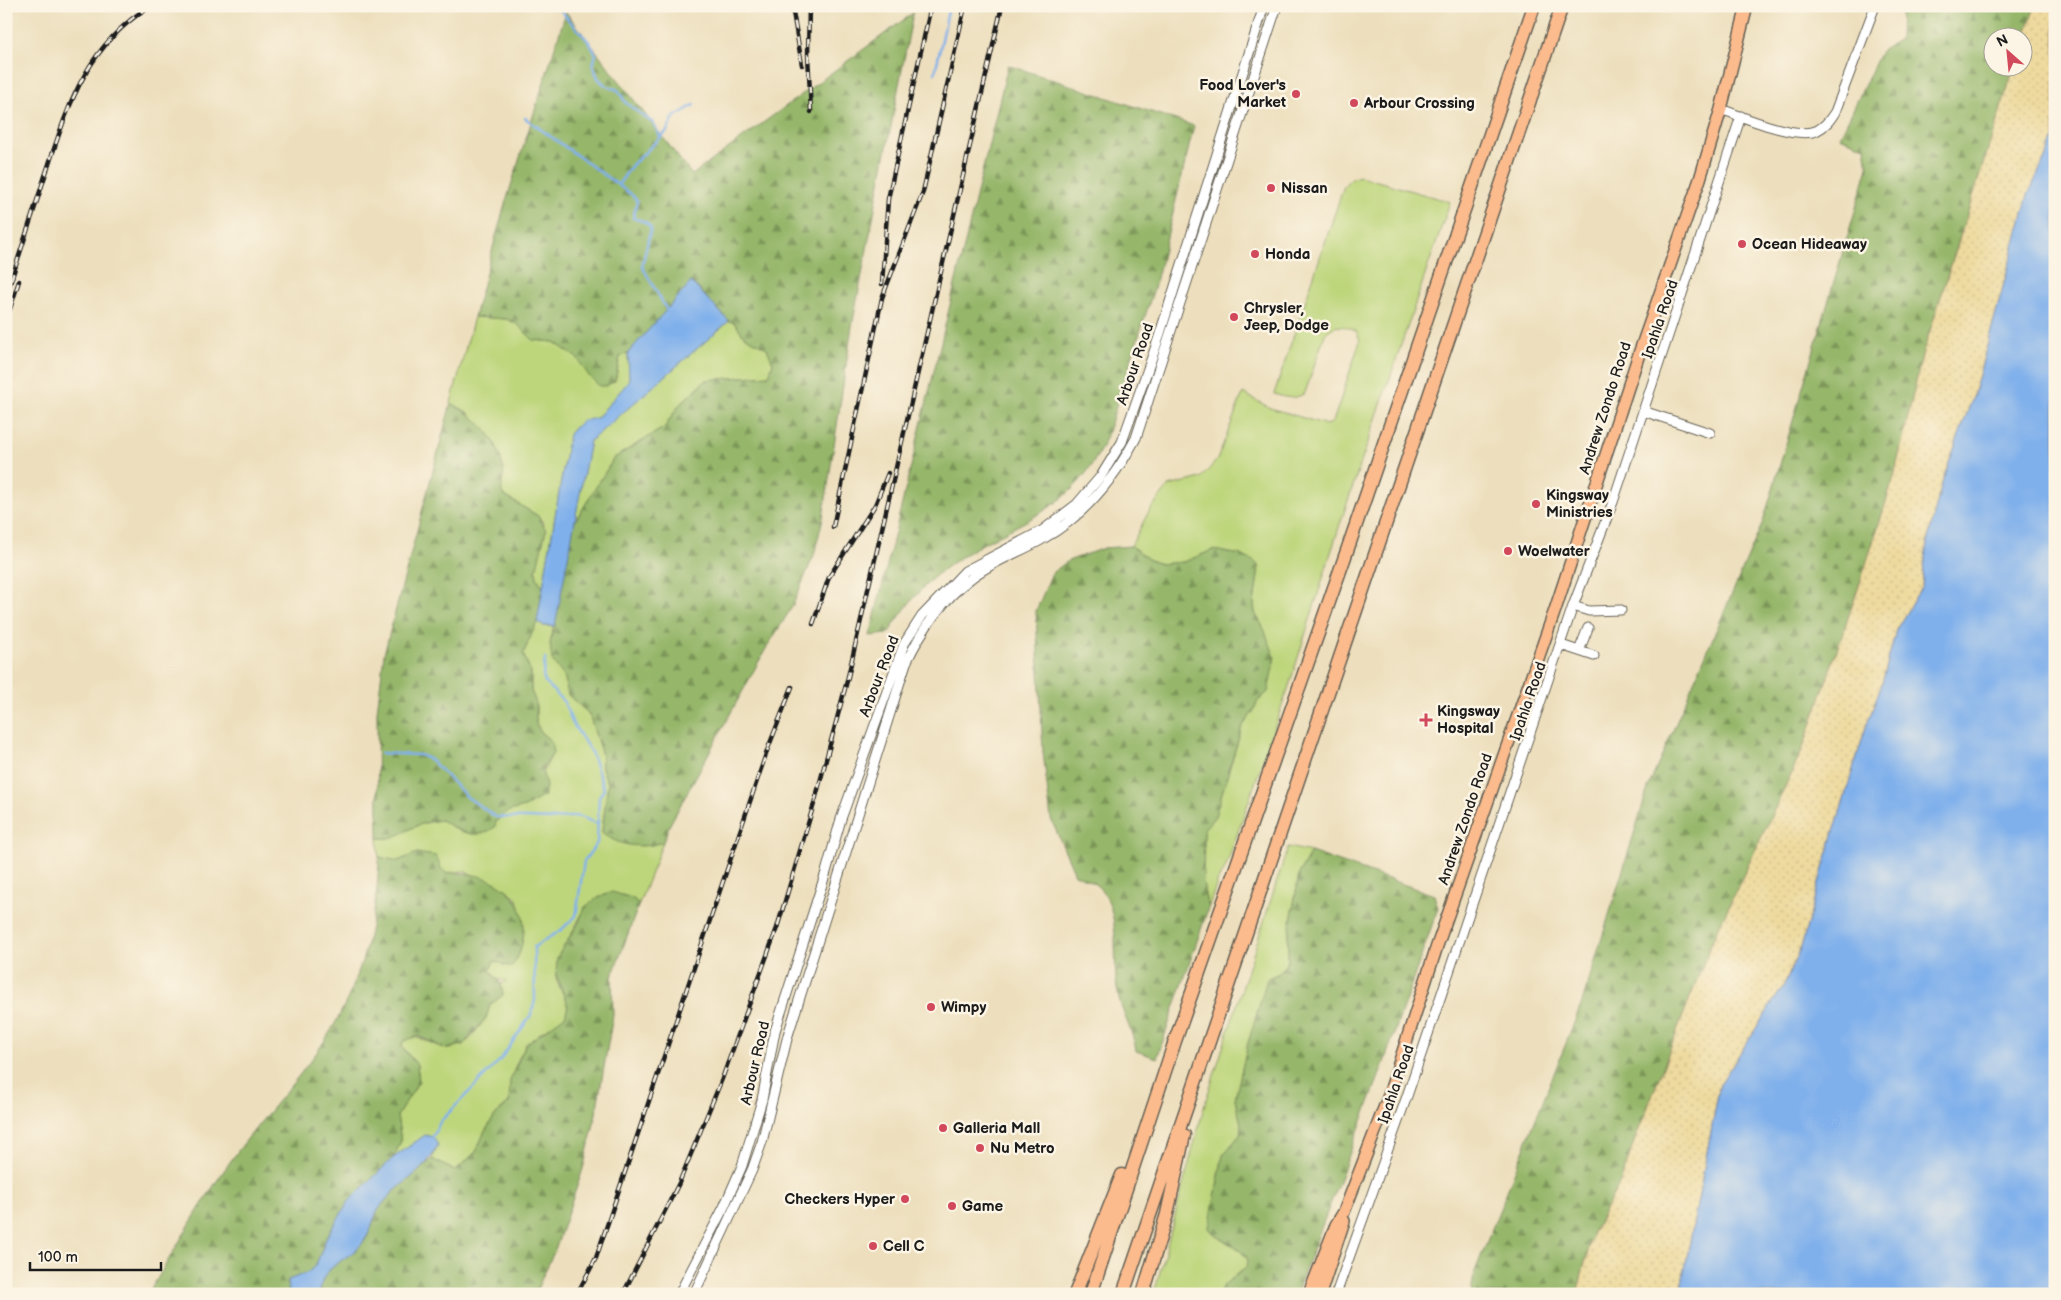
<svg xmlns="http://www.w3.org/2000/svg" width="2061" height="1300" font-family="'Balsamiq Sans',sans-serif">
<style>
.green{fill:#bdd67b;stroke:#6c794c}
.forest{fill:url(#forest-firs);stroke:#596a44}
.sand{fill:url(#sand-dots);stroke:#857b5d}
.water{fill:#80b0eb;stroke:#4e6684}
.lines{fill:none;stroke-linecap:round;stroke-linejoin:round}
.stream{stroke:#80b0eb;stroke-width:2.5}
.minor-casing{stroke:#656054;stroke-width:11}
.major-casing{stroke:#656054;stroke-width:14}
.highway-casing{stroke:#656054;stroke-width:15}
.minor{stroke:#fff;stroke-width:9}
.major{stroke:#fbbb8d;stroke-width:11}
.highway{stroke:#fbbb8d;stroke-width:12}
.rail-casing{stroke:#1c1c1c;stroke-width:4.5}
.rail{stroke:#fcf5e5;stroke-width:2.5;stroke-dasharray:8;stroke-linecap:butt}
.poi-dot{fill:#d1495b;stroke:#fcf5e5;stroke-width:2}
.labels{text-anchor:middle;stroke-width:5;stroke-linejoin:round;paint-order:stroke}
.poi-label{font-size:15px;font-weight:bold;fill:#1c1c1c;stroke:#fcf5e5;text-anchor:start}
.street-label{font-size:15px;fill:#1c1c1c;stroke:#fcf5e5}
</style>
<defs>
<pattern id="forest-firs" width="22" height="20" patternUnits="userSpaceOnUse" patternTransform="scale(1.25)"><rect width="22" height="20" fill="#96b76b"/><path d="M5 1l3.5 6h-7zM16 11l3.5 6h-7z" fill="#7a9457"/></pattern>
<pattern id="sand-dots" width="8" height="8" patternUnits="userSpaceOnUse" patternTransform="scale(1.25)"><rect width="8" height="8" fill="#eeda9e"/><path d="M2 2h.1M6 6h.1" fill="none" stroke="#ccba88" stroke-width="1.8" stroke-linecap="round"/></pattern>
</defs>
<rect width="100%" height="100%" fill="#fcf5e5"/>
<filter id="ink" filterUnits="userSpaceOnUse"><feTurbulence type="fractalNoise" baseFrequency=".02" numOctaves="2"/><feDisplacementMap in="SourceGraphic" scale="10" xChannelSelector="R" yChannelSelector="G"/><feConvolveMatrix kernelMatrix="1 2 1 2 8 2 1 2 1" color-interpolation-filters="sRGB"/></filter>
<filter id="wash" filterUnits="userSpaceOnUse"><feTurbulence type="fractalNoise" baseFrequency=".0096" numOctaves="4" result="noise"/><feDisplacementMap in="SourceGraphic" scale="20" xChannelSelector="R" yChannelSelector="G"/><feGaussianBlur stdDeviation="1.12" result="paint"/><feColorMatrix in="noise" values="0 0 0 0 0 0 0 0 0 0 0 0 0 0 0 0 0 1.4 0 .05"/><feComposite in="paint" operator="in"/></filter>
<g filter="url(#wash)">
<rect width="100%" height="100%" fill="#eddfbd"/>
<!-- green -->
<path class="green" d="M1360,176l90,26 -110,322 -51,162 -64,183 -7,11 -9,26c-10,-16 -4,-56 -5,-77l11,-13 27,-89 11,-15 4,-10 11,-10 -4,-63 -9,-16 -1,-10 5,-36 -18,-12 -28,-5 -29,12 -24,2 -12,-5 -17,-13 18,-35 20,-25 32,-8 16,-18 26,-67 27,15 57,17 6,-3 27,-81 -3,-9c-13,-7 -22,-9 -32,2l-20,59c-11,7 -18,5 -31,1l70,-208 6,-7z
M474,317l33,2 10,5 16,16 21,2 61,39 5,-24 8,-4 1,28 -32,37 -16,3 -12,13 -26,153 -6,-9 -1,-7 8,-48 -6,-7 -35,-21 -3,-6 3,-11 -34,-65 -18,-10z
M729,321l6,2 9,13 23,12 6,15 -4,12 -63,5 -27,25 -14,22 -51,31 -40,65 16,-82z
M537,622l7,4h11l-5,18 15,35 3,16 18,16 4,6 12,38v13l6,15 -6,49c21,12 36,18 61,10l-24,62 -7,-6 -47,9c-9,22 -25,40 -29,66 -2,14 18,28 9,43 -5,7 -15,10 -22,15 -26,18 -32,41 -34,72l-13,11 -12,19 -8,19 -21,19 -23,-12 6,-14 -23,-3 -22,16 8,-17 -4,-25 22,-35 -2,-16 -16,-20 3,-4 10,-5 32,13h5l18,-9 17,-22 4,-13 13,-10 -2,-11 5,-3 -10,-2 -6,-9 4,-9 3,-1 8,6 15,-59 -4,-10 -12,-9 -40,-17 -18,2 -29,-20 -19,8 -19,-4 -1,-19c18,2 24,-6 38,-12 7,-3 17,-5 25,-6l21,13 34,-12 13,-10 16,-4 21,-21 -4,-13 11,-20 -2,-12 -10,-8 -5,-10v-20l-5,-12v-18l-8,-19z
M1288,847l23,5 -12,22 -11,65v22l-9,12 -12,6 -6,25 -13,39 -13,56 7,29 -2,7 -17,20 -14,73c10,14 30,17 39,32l-1,7 -22,17 -6,10h-65l51,-191z"/>
<!-- forest -->
<path class="forest" d="M1901,6h134l-11,34v-2h-30v30h20l-92,288 -28,121 -36,112 -56,162 -91,193 -78,201 -11,34 -29,53 -16,62h-106l3,-20 108,-271 66,-215 115,-266 105,-355 -3,-20 -25,-10 41,-86 19,-12z
M566,12l126,163 221,-162 -61,313 -29,192 -9,37 -22,52 -28,45 -95,174 -6,16c-20,7 -45,5 -61,-10l6,-49 -6,-15v-13l-12,-38 -4,-6 -18,-16 -3,-17 -13,-18 -2,-16 24,-121 40,-65 51,-31 14,-22 27,-25 63,-5 4,-12 -6,-15 -23,-12 -9,-13 -6,-2 -37,-39 -64,71 -8,4 -5,24 -9,5h-7l-10,-10 -12,-18 -23,-16 -21,-2 -16,-16 -10,-5 -33,-2 29,-106z
M1008,65l186,61 -38,156 -50,156c-34,80 -96,82 -158,128 -25,18 -44,42 -60,68l-18,2z
M451,403c27,15 46,32 52,65 2,9 -4,18 0,27l35,21 8,14 -10,41 1,7 6,9 -6,35 -14,32 8,19v18l5,12v20l5,10 10,8 2,12 -11,17 4,16 -2,10 -19,11 -16,4 -13,10 -1,6c-20,15 -36,4 -54,-7 -8,1 -18,3 -25,6 -14,6 -20,14 -38,12l-1,-126 7,-58z
M1131,546l17,13 12,5 24,-2 29,-12 28,5 14,7 4,5 -5,36 1,10 9,16 11,28 -7,35 -11,10 -4,10 -11,15 -27,89 -11,13c1,21 -5,61 5,77l-52,152 -21,-7c-2,-19 -15,-38 -18,-58 -7,-31 6,-88 -23,-109 -6,-4 -14,-7 -20,-10l-24,-55 -8,-67 -7,-141 16,-38 16,-12 36,-13z
M1311,852l123,43 4,13 -57,163 -85,223h-77l6,-10 22,-17 1,-7c-9,-15 -28,-18 -39,-32l14,-73 17,-20 2,-7 -7,-29 13,-56 19,-64 12,-6 9,-12v-22l11,-65z
M417,853l19,3 5,12 5,5c43,-3 88,21 76,70 -2,9 -4,17 -11,24l-17,-6 -4,9 11,14 2,11 -13,10 -4,13 -23,27 -17,4 -28,-13 -14,5 -3,5 16,19 2,16 -22,35 4,25 -8,17 -66,78 -11,29 -9,8 -19,7 1,14h-141c27,-44 52,-90 82,-132 24,-34 53,-65 78,-98 47,-60 69,-132 71,-207l19,4z
M612,892l20,6 7,6 -27,73 1,38 -18,104 -12,50 -27,78 -21,47h-215c0,-30 30,-33 45,-54 7,-10 8,-25 16,-35 12,-16 36,-32 51,-46l23,12 21,-19 8,-19 12,-19 13,-11 1,-23 16,-36 39,-28 3,-10 -12,-31 1,-18 21,-33 7,-17 12,-9z"/>
<!-- sand -->
<path class="sand" d="M2035,6h20l-1,135 -26,54 -55,202 -30,82 -16,64 -5,43 -26,44 -13,50 -18,50 -41,135 -22,79 -18,41 -64,99 -40,210h-103l16,-62 29,-53 11,-34 78,-201 91,-193 56,-162 36,-112 28,-121 92,-288h10v-28z"/>
<!-- water -->
<path class="water" d="M2055,136v1158h-375l40,-210 64,-99 18,-41 22,-79 41,-135 18,-50 13,-50 26,-44 5,-43 16,-64 30,-82 55,-202z
M691,282l38,39 -139,120 -35,185h-11l-7,-4 32,-188 12,-13 16,-3 32,-37 -1,-28z
M425,1135l8,2 5,8c-12,28 -41,38 -57,61 -8,10 -9,24 -17,35 -14,20 -44,23 -44,53h-31l-1,-14 19,-7 9,-8 11,-29 22,-35 44,-43z"/>
<g class="lines">
<!-- stream -->
<path class="stream" d="M561,11l28,31 7,12 -3,11 5,13 7,7 13,5 8,13 27,20 7,13
M935,73l14,-67
M525,118l107,77 5,6 -4,17 12,4 6,6 -9,38 26,46
M618,185l14,-20 35,-34 7,-14 20,-12
M381,753l39,2 11,5 36,37 29,20 59,2 23,-3 20,8
M431,1140l9,-18 61,-63 30,-44 4,-15 -1,-53 27,-17 15,-14 8,-55 13,-18 2,-46 5,-8 -12,-35 -20,-32 -8,-20 -19,-20 -2,-6 2,-17"/>
</g>
</g>
<g filter="url(#ink)">
<g class="lines">
<defs>
<path id="minor" d="M1721,109c22,8 74,30 95,22 9,-4 14,-11 19,-19l40,-106
M1643,411l67,22
M1573,606l16,5 32,-1
M1561,645l33,11
M1579,651l9,-23
M679,1294l45,-87 18,-41 20,-66 13,-69 51,-159 15,-53 63,-175 18,-28 43,-45 78,-41 34,-26 24,-28 21,-34 34,-96 108,-340
M694,1294l58,-124 10,-28 26,-107 118,-372c15,-32 35,-62 64,-84 21,-17 48,-26 71,-39 43,-23 72,-59 95,-102l141,-432
M1336,1294l70,-195 167,-493 40,-104 128,-386"/>
<path id="major" d="M1309,1294l27,-69 8,-13 44,-114 49,-152 118,-336 84,-256 61,-175 21,-70 26,-103
M1320,1294l24,-73"/>
<path id="highway" d="M1075,1294l47,-119
M1091,1294l84,-253 174,-496 185,-539
M1123,1294l439,-1288
M1143,1294l24,-80 17,-79"/>
</defs>
<!-- minor casing -->
<use href="#minor" class="minor-casing"/>
<!-- major casing -->
<use href="#major" class="major-casing"/>
<!-- highway casing -->
<use href="#highway" class="highway-casing"/>
<!-- minor -->
<use href="#minor" class="minor"/>
<!-- major -->
<use href="#major" class="major"/>
<!-- highway -->
<use href="#highway" class="highway"/>
<defs>
<path id="rail" d="M792,6l10,59
M809,6l-1,49 3,57
M882,284l6,-85 43,-193
M6,296c13,-40 26,-80 39,-120 23,-69 39,-128 105,-170
M6,321l13,-40
M833,527l49,-229 41,-106 42,-186
M813,624l16,-47 46,-72 13,-32
M577,1294l19,-36 171,-507 25,-64
M623,1294l56,-111 43,-104 55,-151 39,-131 31,-116 155,-675"/>
</defs>
<!-- rail casing -->
<use href="#rail" class="rail-casing"/>
<!-- rail -->
<use href="#rail" class="rail"/>
</g>
</g>
<!-- markers -->
<g class="poi-dot">
<circle cx="1296" cy="94" r="5"/>
<circle cx="1354" cy="103" r="5"/>
<circle cx="1271" cy="188" r="5"/>
<circle cx="1742" cy="244" r="5"/>
<circle cx="1255" cy="254" r="5"/>
<circle cx="1234" cy="317" r="5"/>
<circle cx="1536" cy="504" r="5"/>
<circle cx="1508" cy="551" r="5"/>
<path d="M1423.5 712.5h5v5h5v5h-5v5h-5v-5h-5v-5h5z"/>
<circle cx="931" cy="1007" r="5"/>
<circle cx="943" cy="1128" r="5"/>
<circle cx="980" cy="1148" r="5"/>
<circle cx="905" cy="1199" r="5"/>
<circle cx="952" cy="1206" r="5"/>
<circle cx="873" cy="1246" r="5"/>
</g>
<g class="labels">
<!-- poi labels -->
<g class="poi-label">
<text x="1286" y="90" text-anchor="end">Food Lover's<tspan x="1286" dy="17">Market</tspan></text>
<text x="1364" y="108">Arbour Crossing</text>
<text x="1281" y="193">Nissan</text>
<text x="1752" y="249">Ocean Hideaway</text>
<text x="1265" y="259">Honda</text>
<text x="1244" y="313">Chrysler,<tspan x="1244" dy="17">Jeep, Dodge</tspan></text>
<text x="1546" y="500">Kingsway<tspan x="1546" dy="17">Ministries</tspan></text>
<text x="1518" y="556">Woelwater</text>
<text x="1437" y="716">Kingsway<tspan x="1437" dy="17">Hospital</tspan></text>
<text x="941" y="1012">Wimpy</text>
<text x="953" y="1133">Galleria Mall</text>
<text x="990" y="1153">Nu Metro</text>
<text x="895" y="1204" text-anchor="end">Checkers Hyper</text>
<text x="962" y="1211">Game</text>
<text x="883" y="1251">Cell C</text>
</g>
<!-- street labels -->
<g class="street-label">
<text transform="translate(1660 319) rotate(-71)" y="5">Ipahla Road</text>
<text transform="translate(1135 364) rotate(-71)" y="5">Arbour Road</text>
<text transform="translate(1605 408) rotate(-72)" y="5">Andrew Zondo Road</text>
<text transform="translate(879 676) rotate(-69)" y="5">Arbour Road</text>
<text transform="translate(1528 701) rotate(-71)" y="5">Ipahla Road</text>
<text transform="translate(1465 819) rotate(-71)" y="5">Andrew Zondo Road</text>
<text transform="translate(755 1063) rotate(-77)" y="5">Arbour Road</text>
<text transform="translate(1396 1084) rotate(-71)" y="5">Ipahla Road</text>
</g>
</g>
<!-- margin -->
<rect width="2061" height="1300" fill="none" stroke="#fcf5e5" stroke-width="25"/>
<!-- north arrow -->
<g transform="translate(2008 52) rotate(333)"><circle r="24" fill="#fcf5e5" stroke="#a29e95"/>
<path d="M0-4L9 19L0 12L-9 19Z" fill="#d1495b"/>
<text y="-8" font-size="14" font-weight="bold" text-anchor="middle" fill="#1c1c1c">N</text>
</g>
<!-- scale -->
<path d="M30 1262v8h131v-8" fill="none" stroke="#1c1c1c" stroke-width="2.5"/>
<text x="38" y="1262" font-size="15" fill="#1c1c1c" stroke="#fcf5e5" stroke-width="4" paint-order="stroke">100 m</text>
</svg>
